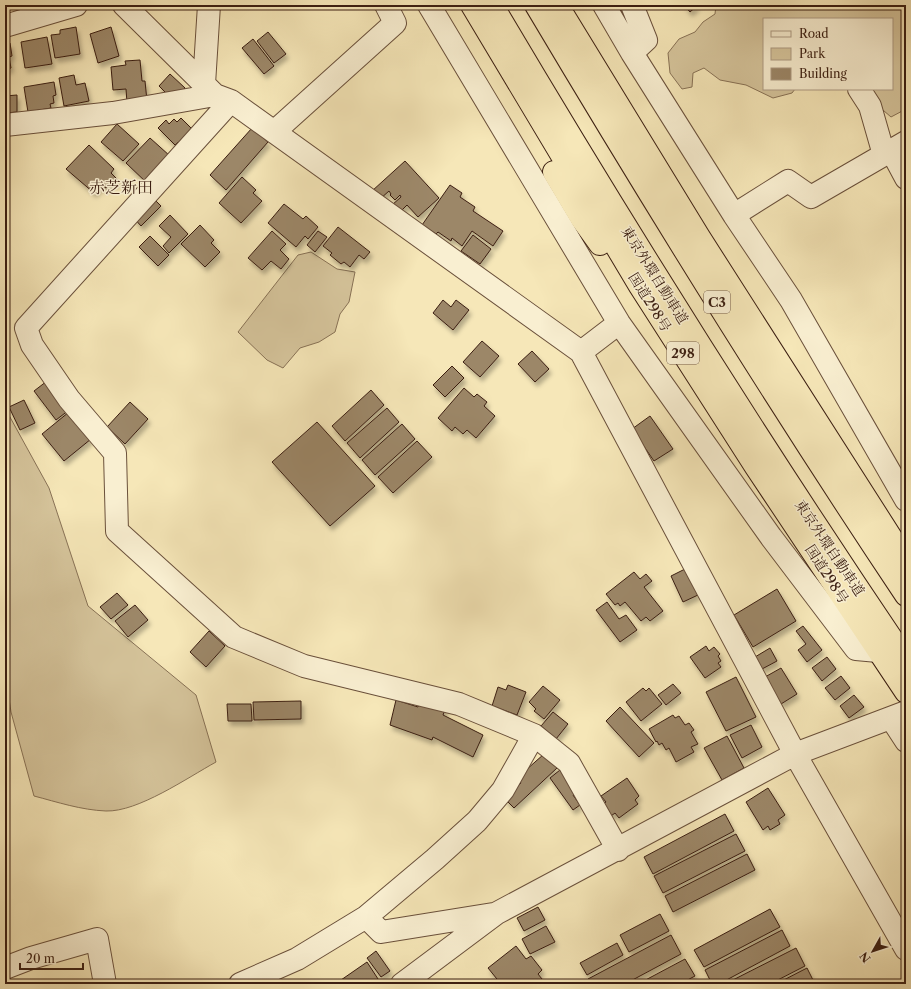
<svg xmlns="http://www.w3.org/2000/svg" width="911" height="989" font-family="'Libre Caslon Text','Noto Serif JP',serif">
<style>
.green{fill:#d6c59c;stroke:#887256}
.building{fill:#9c8768;stroke:#3b1e11;filter:url(#shadow)}
.lines{fill:none;stroke-linecap:round;stroke-linejoin:round}
.minor-casing{stroke:#6a503b;stroke-width:24}
.highway-casing{stroke:#3b1e11;stroke-width:24}
.minor{stroke:#f9efd1;stroke-width:22}
.highway{stroke:#f6e7b8;stroke-width:22}
.labels{text-anchor:middle;stroke-width:3;stroke-linejoin:round;paint-order:stroke}
.shield{fill:#f9efd1;stroke:#745d4b;stroke-width:1}
.shield-label{font-size:13px;font-weight:bold;fill:#3b1e11}
.street-label{font-size:14px;fill:#3b1e11;stroke:#f9efd1}
.quarter-label{font-size:16px;fill:#3b1e11;stroke:#f9efd1}
</style>
<defs>
<filter id="shadow"><feDropShadow dx="2.5" dy="4.5" stdDeviation="2" flood-color="#0004"/></filter>
</defs>
<rect width="100%" height="100%" fill="#f6e7b8"/>
<filter id="stains"><feTurbulence type="fractalNoise" baseFrequency=".005" numOctaves="4"/><feColorMatrix values="0 0 0 0 .2 0 0 0 0 .09 0 0 0 0 .02 0 0 0 .5 -.17"/></filter>
<radialGradient id="worn" r=".72"><stop offset=".6" stop-color="#630" stop-opacity="0"/><stop offset="1" stop-color="#630" stop-opacity=".3"/></radialGradient>
<!-- green -->
<path class="green" d="M716,5h190v104l-15,8 -15,-13 -11,-15h27v-70h-128v70h31l-3,4 -19,5 -27,-13 -26,-5 -16,-12 -11,5 -1,14 -10,2 -12,-16 -2,-20 11,-14 16,-7 8,-10 12,-8z
M311,252l26,17 18,3 -6,30 -9,12 -5,18 -16,10 -19,6 -17,20 -16,-8 -29,-28 60,-77z
M5,408l44,80 39,118 108,89 20,67c-29,16 -78,50 -110,49 -25,-1 -49,-9 -72,-15l-23,-84 -6,-40z"/>
<!-- building -->
<path class="building" d="M684,5h14l-8,7z
M76,27l4,27 -25,4 -4,-23 9,-1v-4z
M111,27l8,29 -21,7 -8,-29z
M268,32l18,22 -12,9 -17,-22z
M47,37l5,27 -27,4 -4,-26z
M253,39l21,27 -10,8 -22,-26z
M10,43l2,13 -3,1 2,11 -6,2v-26z
M140,60l2,21h3l2,20 -20,2 -1,-14 -13,1 -2,-23 15,-2 -1,-4z
M170,74l15,14 -11,13 -15,-15z
M74,75l2,10 9,-2 4,18 -25,5 -5,-28z
M54,82l2,13 -3,1 1,7 -4,1 1,4 -23,4 -4,-25z
M17,95v17l-12,1v-17z
M181,118l15,15 -15,11 -3,-2 -3,3 -17,-17 8,-8 3,4 5,-5 3,3z
M117,124l22,20 -16,17 -22,-19z
M252,128l16,14 -42,48 -16,-15z
M150,138l20,18 -22,28 -22,-21z
M89,145l25,24 -3,4 7,7 -3,4 -3,-2 -6,6 -4,-3 -8,8 -28,-24z
M405,161l34,37 -21,19 -11,-12 -8,8 -7,-8 9,-8 -1,-2 -5,5 -5,-5 1,-1 -2,-3 -9,8 -8,-8z
M242,177l14,13 -3,3 9,8 -21,22 -22,-20z
M450,185l12,8 -2,4 15,10 -2,4 30,20 -10,15 -21,-15 -10,15 -10,-8 -1,3 -13,-9 -2,2 -14,-9z
M153,198l8,8 -20,20 -8,-9z
M284,204l19,15 3,-3 12,11 -10,12 -3,-3 -9,11 -28,-24z
M170,215l18,19 -19,19 -6,-7 8,-9 -12,-11z
M200,225l14,15 -3,3 9,9 -15,15 -24,-23z
M338,227l32,25 -6,7 -5,-4 -9,12 -6,-5 -3,2 -11,-9 2,-2 -9,-7z
M272,231l14,13 -6,6 9,9 -8,10 -10,-8 -9,9 -14,-12z
M318,231l9,6 -12,15 -8,-7z
M473,235l18,14 -11,15 -19,-13z
M150,236l19,19 -11,11 -19,-19z
M443,300l8,7 5,-7 13,10 -16,20 -20,-17z
M482,341l17,15 -19,21 -17,-15z
M532,351l17,18 -14,13 -17,-18z
M452,366l12,12 -19,19 -12,-12z
M47,381l22,29 -13,10 -22,-29z
M464,388l10,9 3,-3 10,8 -3,4 11,10 -19,22 -9,-8 -4,4 -8,-7 -3,4 -14,-13z
M371,390l13,15 -39,36 -13,-15z
M24,400l11,23 -15,7 -11,-23z
M130,402l18,17 -23,25 -18,-17z
M387,408l12,14 -39,36 -13,-15z
M69,412l22,27 -27,22 -22,-27z
M650,416l23,33 -19,12 -22,-32z
M317,422l58,64 -45,40 -58,-64z
M402,424l13,15 -40,36 -13,-15z
M417,441l15,16 -39,36 -15,-16z
M685,569l13,26 -15,7 -12,-26z
M634,572l6,7 6,-5 6,7 -8,6 19,24 -13,10 -4,-4 -5,4 -16,-19 -5,4 -2,-3 -3,2 -9,-11z
M777,589l19,32 -43,26 -19,-32z
M117,593l11,12 -17,14 -11,-12z
M607,602l12,17 7,-4 11,15 -17,12 -24,-32z
M135,605l13,15 -20,17 -13,-16z
M803,626l19,24 -15,12 -9,-12 8,-6 -10,-13z
M209,631l16,15 -19,21 -16,-15z
M706,646l3,5 5,-4 6,7 -2,2 3,5 -3,2 3,4 -16,11 -15,-21z
M770,648l7,13 -15,8 -7,-12z
M827,657l9,12 -14,12 -10,-13z
M781,668l16,26 -16,10 -16,-27z
M841,676l9,12 -15,12 -10,-12z
M736,677l20,40 -30,14 -20,-39z
M673,684l8,9 -15,12 -8,-10z
M508,685l18,7 -9,23 -25,-9 6,-19 8,3z
M543,686l17,14 -16,19 -10,-8 2,-2 -7,-7z
M643,688l3,3 3,-3 13,16 -21,17 -15,-19z
M854,695l10,12 -15,11 -9,-12z
M421,699l25,8 -3,8 40,20 -10,22 -40,-20 -1,3 -42,-15 6,-25 22,7z
M301,701v18l-47,1 -1,-18z
M227,704h24l1,17h-24z
M620,707l34,36 -15,14 -33,-36z
M553,712l15,12 -12,15 -15,-13z
M673,715l2,3 4,-2 6,9 4,-2 5,7 -3,2 7,12 -7,3 3,5 -18,10 -7,-14 -3,2 -4,-7 -3,2 -2,-4 -1,1 -7,-13z
M751,725l11,22 -20,11 -12,-23z
M727,736l17,32 -22,12 -18,-32z
M544,754l13,14 -43,40 -10,-10 17,-15 -4,-5z
M560,770l17,23 -4,2 7,10 -7,5 -23,-32z
M627,778l12,18 -4,4 3,4 -19,14 -4,-5 -4,3 -8,-12 3,-2 -5,-6z
M768,788l17,27 -7,5 2,4 -10,6 -2,-4 -5,4 -17,-28z
M725,814l9,17 -81,43 -9,-17z
M736,834l9,17 -82,42 -9,-17z
M747,854l8,16 -82,42 -8,-16z
M538,907l7,13 -21,11 -7,-13z
M770,909l10,18 -76,40 -10,-17z
M660,914l9,17 -40,21 -9,-17z
M546,926l9,16 -25,12 -8,-15z
M782,930l8,16 -71,38h-7l-7,-14z
M671,935l10,19 -56,30h-34l-3,-5z
M617,943l6,12 -36,20 -7,-12z
M516,946l10,13 5,-3 11,14 -4,4 8,10h-45l-13,-16z
M796,948l9,18 -35,18h-45z
M376,951l14,20 -9,6 -14,-19z
M685,959l10,17 -15,8h-42z
M367,962l13,20 -3,2h-34l-2,-4z
M807,968l8,16h-39z"/>
<g class="lines">
<defs>
<path id="minor" d="M124,5l91,90 16,6 350,251 214,402 111,195
M429,5l190,318 152,214 85,112 22,2
M604,5l28,48 102,162 57,85 115,200
M632,5l14,35 -14,13
M5,26l71,-21
M204,84l5,-79
M859,89l11,17 14,49
M231,101l-205,227 6,17 37,54 46,54 2,78 117,106 70,29 155,38 75,31 35,28 49,87
M5,125l108,-12 102,-18
M274,132l121,-109 -9,-18
M891,150l15,28
M734,215l54,-34 23,16 95,-55
M581,352l38,-29
M891,718l15,23
M366,917l15,15 112,-18
M5,968l26,-10 66,-19 8,45
M240,984l57,-25 69,-42 69,-58 42,-38 26,-31 31,-55
M402,984l95,-71 298,-159 111,-42"/>
<path id="highway" d="M472,5l168,281 116,181 150,225
M492,5c132,223 269,441 414,655
M536,5c119,200 241,397 370,590
M557,5l142,232 207,324
M554,172l28,47 18,25"/>
</defs>
<!-- minor casing -->
<use href="#minor" class="minor-casing"/>
<!-- highway casing -->
<use href="#highway" class="highway-casing"/>
<!-- minor -->
<use href="#minor" class="minor"/>
<!-- highway -->
<use href="#highway" class="highway"/>
</g>
<g class="labels">
<!-- shield labels -->
<g class="shield">
<rect x="704" y="291" width="26" height="22" rx="3"/>
<rect x="667" y="342" width="32" height="22" rx="3"/>
</g>
<g class="shield-label">
<text x="717" y="307">C3</text>
<text x="683" y="358">298</text>
</g>
<!-- street labels -->
<g class="street-label">
<text transform="translate(655 275) rotate(58)" y="5">東京外環自動車道</text>
<text transform="translate(650 302) rotate(58)" y="5">国道298号</text>
<text transform="translate(830 548) rotate(56)" y="5">東京外環自動車道</text>
<text transform="translate(827 574) rotate(57)" y="5">国道298号</text>
</g>
<!-- quarter labels -->
<g class="quarter-label">
<text x="121" y="193">赤芝新田</text>
</g>
</g>
<!-- margin -->
<rect width="911" height="989" fill="none" stroke="#f6e7b8" stroke-width="20"/>
<rect x="6" y="6" width="899" height="977" fill="none" stroke="#3b1e11" stroke-width="2"/>
<rect x="10" y="10" width="891" height="969" fill="none" stroke="#3b1e11"/>
<!-- legend -->
<rect x="763" y="18" width="130" height="72" fill="#f9efd1" stroke="#ad9b84"/>
<rect x="771" y="31" width="20" height="6" fill="#f9efd1" stroke="#ad9b84"/>
<text x="799" y="38" font-size="12" fill="#3b1e11">Road</text>
<rect x="771" y="48" width="20" height="12" fill="#d6c59c" stroke="#ad9b84"/>
<text x="799" y="58" font-size="12" fill="#3b1e11">Park</text>
<rect x="771" y="68" width="20" height="12" fill="#9c8768" stroke="#ad9b84"/>
<text x="799" y="78" font-size="12" fill="#3b1e11">Building</text>
<!-- north arrow -->
<g transform="translate(873 951) rotate(231)" stroke="#f9efd1" stroke-width="3" paint-order="stroke">
<path d="M0-3L7 15L0 10L-7 15Z" fill="#3b1e11"/>
<text y="-6" font-size="11" font-weight="bold" text-anchor="middle" fill="#3b1e11">N</text>
</g>
<!-- scale -->
<path d="M20 963v6h63v-6" fill="none" stroke="#3b1e11" stroke-width="2"/>
<text x="26" y="963" font-size="12" fill="#3b1e11" stroke="#f9efd1" stroke-width="3" paint-order="stroke">20 m</text>
<rect width="100%" height="100%" filter="url(#stains)"/>
<rect width="100%" height="100%" fill="url(#worn)"/>
</svg>
